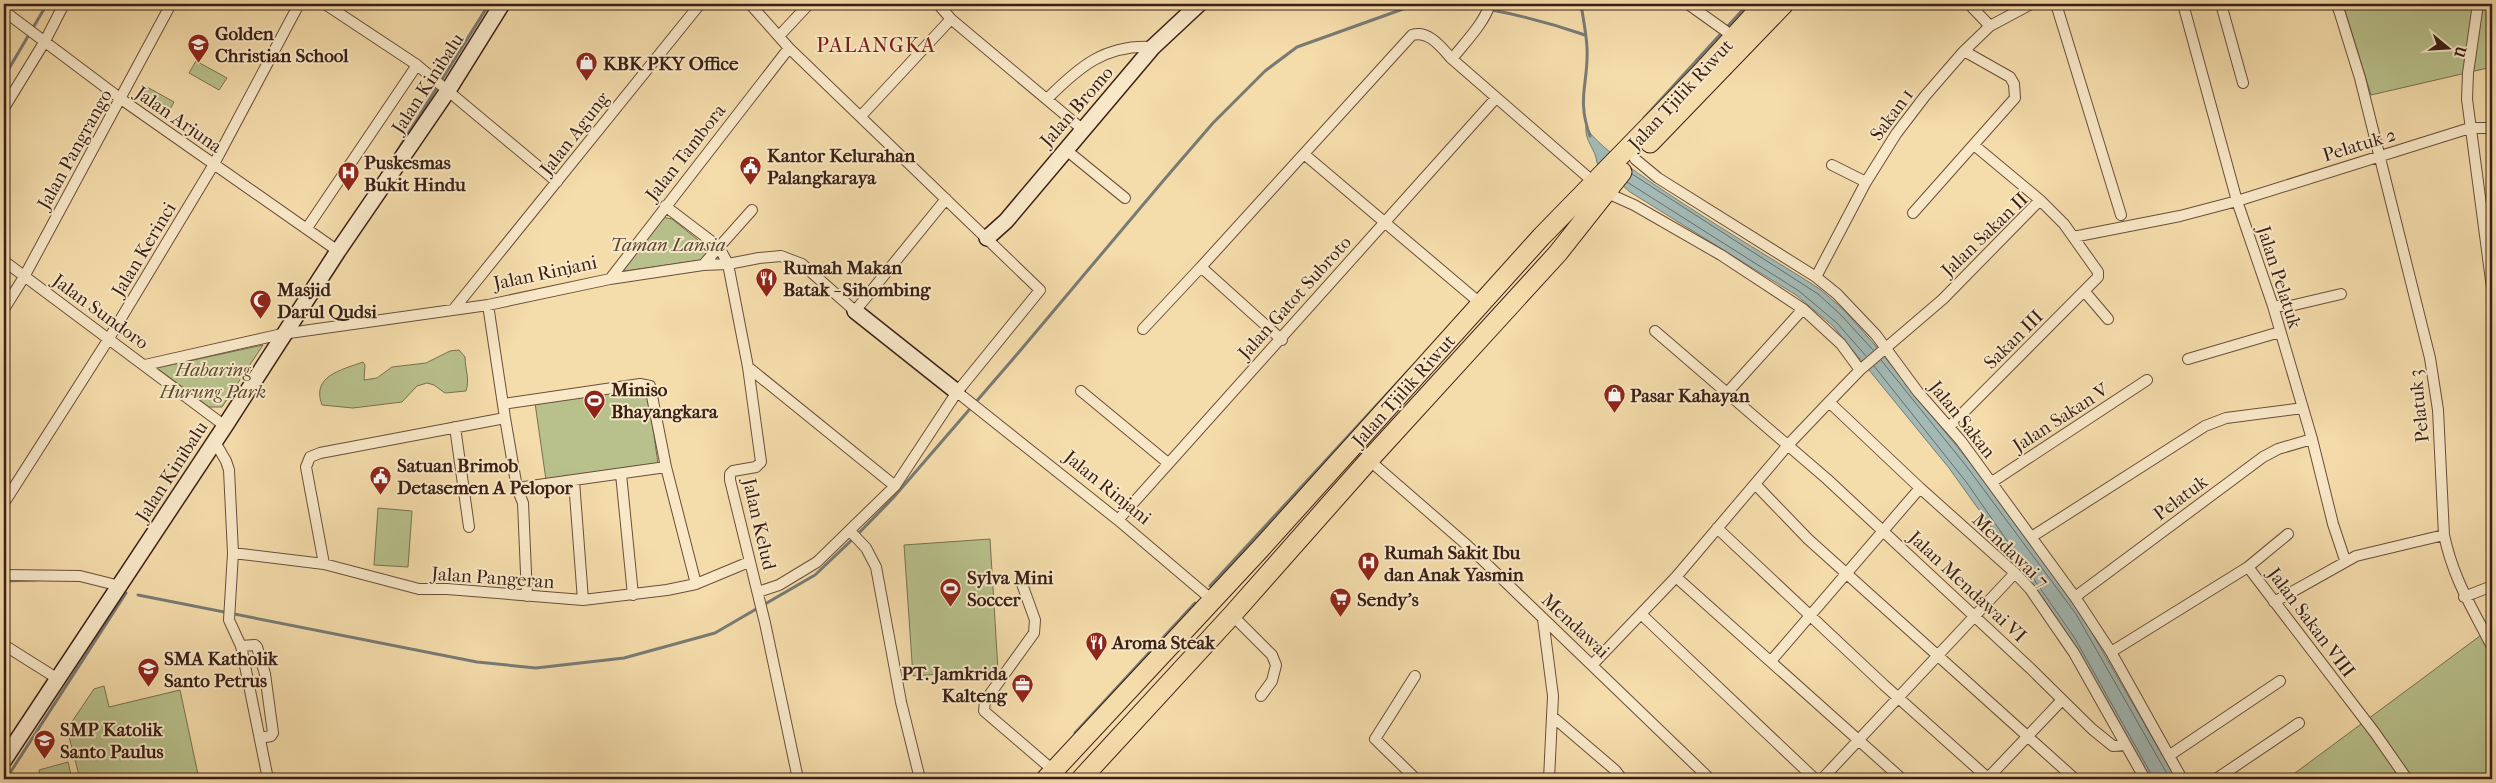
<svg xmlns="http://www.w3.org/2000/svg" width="2496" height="783" font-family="'IM FELL French Canon',serif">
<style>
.green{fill:#b8c18c;stroke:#797050}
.water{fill:#a2b9b5;stroke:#787b75}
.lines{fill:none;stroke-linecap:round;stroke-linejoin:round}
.shore{stroke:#6e6c65;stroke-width:1}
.stream{stroke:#787b75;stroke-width:3}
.street-casing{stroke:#694e3a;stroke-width:12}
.secondary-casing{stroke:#3a1f15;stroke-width:18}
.highway-casing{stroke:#3a1f15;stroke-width:21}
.street{stroke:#f8e8c8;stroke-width:10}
.secondary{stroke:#f8e8c8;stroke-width:15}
.highway{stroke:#f5dcab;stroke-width:19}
.labels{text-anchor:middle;stroke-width:4;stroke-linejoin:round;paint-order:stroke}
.poi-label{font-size:19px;font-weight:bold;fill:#3a1f15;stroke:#f8e8c8;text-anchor:start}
.street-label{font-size:19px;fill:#3a1f15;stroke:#f8e8c8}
.park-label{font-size:19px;font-style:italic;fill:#5a4833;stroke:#f8e8c8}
.quarter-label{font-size:21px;letter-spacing:1px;fill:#7a1f14;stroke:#f8e8c8}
</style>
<rect width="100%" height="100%" fill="#f5dcab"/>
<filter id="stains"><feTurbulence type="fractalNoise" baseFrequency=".004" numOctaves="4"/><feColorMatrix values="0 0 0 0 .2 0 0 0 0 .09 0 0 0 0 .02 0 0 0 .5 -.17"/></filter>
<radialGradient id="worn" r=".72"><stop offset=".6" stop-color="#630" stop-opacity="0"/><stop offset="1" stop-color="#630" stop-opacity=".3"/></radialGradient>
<!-- green -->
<path class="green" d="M2343,4h149v63l-121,28z
M196,61l31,17 -8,12 -30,-17z
M147,87l27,15 -8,15 -27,-16z
M662,217l10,2 36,29v5l-6,7 -77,11 -1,-5z
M263,345l-41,62h-13l-52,-39z
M459,350l6,7c0,12 5,22 1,34l-21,2 -11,-8 -7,-2 -10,3 -15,16 -49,6 -31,-3c-11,-29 19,-35 41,-43l2,3 -1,15 13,-2 15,-11 34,-4 24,-12z
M647,386l11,78 -112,16 -11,-77z
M378,508l34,3 -4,56 -34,-2z
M990,539l8,131 -85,6 -9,-131z
M2492,627v152h-205z
M104,686l5,21 71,-17 19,89h-119l-13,-50 27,-40z
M68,762l4,17h-31l-2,-9z"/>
<!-- water -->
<path class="water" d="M1586,126c11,32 196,137 235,164l23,20 31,35 96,119 46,61 63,87 96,167h-26l-80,-140 -48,-69 -73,-102 -116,-142 -37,-31 -166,-103 -33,-29c-1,-14 -13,-22 -11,-37z"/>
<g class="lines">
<!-- shore -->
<path class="shore" d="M1632,174l186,120 22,20 33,36
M1627,182l172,109 38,32 29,33
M1881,360l86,107 109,147 94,165
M1874,366l93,117 107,154 80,142"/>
<!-- stream -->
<path class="stream" d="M1451,4c45,5 91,16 134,31
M1581,4c2,14 5,28 6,43 2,35 -11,51 3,89
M4,77l43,-73
M1644,118l104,-114
M396,153l93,-149
M200,451l40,-62
M4,581l32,-1
M1210,586l200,-217
M138,595l339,67 59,6 88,-10 91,-25 100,-58 42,-40 36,-37 126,-146 144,-171 50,-58 52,-52 32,-24 120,-43h21
M1075,733l120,-130
M6,779l120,-186
M1033,779l4,-4"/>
<defs>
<path id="street" d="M325,4l92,61 140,117
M750,4l39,44 251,242 -83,102 -62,94 -78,76 -38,23 -21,7
M938,4l13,15 131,110
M1688,4l46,33
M1969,4l21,22
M2056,4l65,211
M2183,4l54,197 36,105 39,133 21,85 12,36
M2221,4l22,79
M2337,4l23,74 70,280 8,52 6,125c10,46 28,72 48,112
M2478,4l-10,69 -1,26 25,189
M4,11l117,88 217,152
M779,36l30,-32
M1452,59c14,-18 31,-34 38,-55
M1047,99c32,-32 58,-55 106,-52
M4,108l41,-67 19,-37
M861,116l90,-97
M1974,145l66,55
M1065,149l60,49
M1304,154l176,149
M1635,159l23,19 158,99 21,17 39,41 42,57 43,49 114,156 36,55 71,127
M1832,165l34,17
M665,206l54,41 9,17 20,103 13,95 -5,5 -23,4 -3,3v6l35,143 33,156
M1913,213l102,-115 -1,-14 -4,-7 -46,-26
M307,228l110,-163
M2073,237l107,-21 57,-15 233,-73h22
M4,261l221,165
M703,265l49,-55
M1816,277l50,-95 30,-48 29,-38 39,-45 26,-25 41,-22
M610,279l179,-231
M2085,292l23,27
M488,305l17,113 12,70 6,15 4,93
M2273,306h17l51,-12
M4,309l20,-32 147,-273
M453,310l247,-306
M1143,329l58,-62
M1655,331l172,148 203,189 62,61 21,17 12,-1
M1282,340l-81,-73 211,-232c17,-5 29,12 40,24l153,133 29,13 87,50 82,54 38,35 19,26
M2188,359l92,-27
M145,365l137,-31 206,-29 122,-26 93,-14 25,-1 31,-6 22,-2 21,8 53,47 91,-112
M748,367l147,119
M1081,391l87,72
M957,392l161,128 93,79
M1726,394l77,-85
M1829,402l91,86 95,85 15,16 44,64 71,126
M503,404l137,-20 10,2 16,81 30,117
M455,427l14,100
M215,442l11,19 3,9 4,83 -4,67 12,26 27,133
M1369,460l99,86 242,233
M621,474l12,121
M574,481l9,119
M1992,482l155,-102
M1755,484l53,55 267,240
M517,488l149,-21
M4,503l104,-163 106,-176 85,-160
M1118,520l378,-422
M1717,528l167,157 105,94
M850,531l16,17 10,19 25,135 19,77
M2033,536l172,-110 21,-8 77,-10
M233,553l91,11 95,25h28l136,11 84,-10 29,-6 53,-22
M324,564l-18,-97 4,-10 10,-4 185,-35
M2248,567l40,-33
M4,575l76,1 40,10
M1676,577l226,202
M1022,584l13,36 -1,13 -49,68 -1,10 70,60
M2075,597l188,-140 15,-8 34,-10
M2464,597l28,-11
M2274,602l82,-46 88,-21
M1641,614l174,165
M1232,615l40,40 4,10 -4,16 -11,15
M1543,619l10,77 -4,83
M4,645l54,34
M241,646l14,-1 2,2 8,27 8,59 -2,3 -11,2
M2111,652l137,-85 127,166 32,46
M1771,661l149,-173
M1593,664l83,-87 112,-132 41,-43 31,-32 83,-71 97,-99 24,24 34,48v5l-149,150
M1415,676l-40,63 41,40
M1553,717l62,53 7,9
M2170,755l110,-74
M1822,779l193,-206
M1987,779l75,-79
M2216,779l83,-56"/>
<path id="secondary" d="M987,238l19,-17 147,-174 46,-43
M855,311l102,81
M4,760l221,-334 113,-175 111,-162 53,-85"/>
<path id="highway" d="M1650,143l134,-139
M1046,779l216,-232 279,-310 159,-163 64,-70
M1081,779l151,-164 137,-155 189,-207 64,-81"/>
</defs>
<!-- street casing -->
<use href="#street" class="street-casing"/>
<!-- secondary casing -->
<use href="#secondary" class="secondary-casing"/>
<!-- highway casing -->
<use href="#highway" class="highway-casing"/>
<!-- street -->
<use href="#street" class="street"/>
<!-- secondary -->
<use href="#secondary" class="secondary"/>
<!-- highway -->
<use href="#highway" class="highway"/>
</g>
<!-- icons -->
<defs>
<symbol id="school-pin" viewBox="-11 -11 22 30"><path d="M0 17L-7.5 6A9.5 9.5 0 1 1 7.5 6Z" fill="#8f2418" stroke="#f8e8c8"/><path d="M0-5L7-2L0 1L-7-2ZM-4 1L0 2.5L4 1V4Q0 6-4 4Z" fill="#fff"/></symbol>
<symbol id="shop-pin" viewBox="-11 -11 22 30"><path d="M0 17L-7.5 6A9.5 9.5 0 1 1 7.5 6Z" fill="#8f2418" stroke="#f8e8c8"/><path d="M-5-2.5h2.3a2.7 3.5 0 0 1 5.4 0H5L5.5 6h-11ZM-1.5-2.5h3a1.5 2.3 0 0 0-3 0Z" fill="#fff"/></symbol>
<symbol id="civic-pin" viewBox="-11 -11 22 30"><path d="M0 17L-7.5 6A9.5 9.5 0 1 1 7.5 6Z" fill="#8f2418" stroke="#f8e8c8"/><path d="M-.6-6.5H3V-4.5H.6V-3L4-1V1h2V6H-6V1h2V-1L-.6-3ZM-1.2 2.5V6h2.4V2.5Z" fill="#fff"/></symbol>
<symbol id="hospital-pin" viewBox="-11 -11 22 30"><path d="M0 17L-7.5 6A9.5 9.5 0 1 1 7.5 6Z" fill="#8f2418" stroke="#f8e8c8"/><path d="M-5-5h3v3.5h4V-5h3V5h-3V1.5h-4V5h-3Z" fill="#fff"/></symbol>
<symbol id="restaurant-pin" viewBox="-11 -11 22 30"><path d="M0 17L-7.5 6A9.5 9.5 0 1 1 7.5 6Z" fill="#8f2418" stroke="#f8e8c8"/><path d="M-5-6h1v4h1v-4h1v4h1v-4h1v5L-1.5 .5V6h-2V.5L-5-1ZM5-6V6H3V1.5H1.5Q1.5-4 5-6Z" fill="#fff"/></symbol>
<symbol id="mosque-pin" viewBox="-11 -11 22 30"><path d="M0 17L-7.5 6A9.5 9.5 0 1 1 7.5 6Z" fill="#8f2418" stroke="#f8e8c8"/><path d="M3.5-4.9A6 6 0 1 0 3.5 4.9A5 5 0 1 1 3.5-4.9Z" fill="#fff"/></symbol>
<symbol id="stadium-pin" viewBox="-11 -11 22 30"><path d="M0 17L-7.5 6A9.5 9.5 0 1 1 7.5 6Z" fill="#8f2418" stroke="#f8e8c8"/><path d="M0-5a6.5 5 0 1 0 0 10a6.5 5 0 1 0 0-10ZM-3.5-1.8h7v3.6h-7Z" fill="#fff"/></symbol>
<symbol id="supermarket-pin" viewBox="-11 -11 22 30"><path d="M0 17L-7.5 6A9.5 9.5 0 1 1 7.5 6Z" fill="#8f2418" stroke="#f8e8c8"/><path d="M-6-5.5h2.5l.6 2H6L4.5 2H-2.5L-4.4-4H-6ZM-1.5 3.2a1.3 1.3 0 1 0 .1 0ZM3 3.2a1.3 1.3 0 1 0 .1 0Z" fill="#fff"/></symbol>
<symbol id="office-pin" viewBox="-11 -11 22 30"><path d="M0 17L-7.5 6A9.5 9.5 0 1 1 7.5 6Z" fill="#8f2418" stroke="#f8e8c8"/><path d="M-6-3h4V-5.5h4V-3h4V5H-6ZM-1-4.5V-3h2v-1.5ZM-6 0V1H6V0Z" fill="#fff"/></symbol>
</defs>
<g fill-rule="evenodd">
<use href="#school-pin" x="186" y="32" width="25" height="34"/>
<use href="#shop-pin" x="574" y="50" width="25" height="34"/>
<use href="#civic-pin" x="738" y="154" width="25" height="34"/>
<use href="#hospital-pin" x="336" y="160" width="25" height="34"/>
<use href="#restaurant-pin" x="754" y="266" width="25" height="34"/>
<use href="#mosque-pin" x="248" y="288" width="25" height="34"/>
<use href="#shop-pin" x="1602" y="382" width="25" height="34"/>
<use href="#stadium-pin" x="582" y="388" width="25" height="34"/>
<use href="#civic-pin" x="368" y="464" width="25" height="34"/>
<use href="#hospital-pin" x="1356" y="550" width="25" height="34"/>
<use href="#stadium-pin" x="938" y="576" width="25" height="34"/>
<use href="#supermarket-pin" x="1328" y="586" width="25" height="34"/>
<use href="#restaurant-pin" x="1084" y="630" width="25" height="34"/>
<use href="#school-pin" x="136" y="656" width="25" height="34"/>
<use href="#office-pin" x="1010" y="672" width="25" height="34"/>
<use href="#school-pin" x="32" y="728" width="25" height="34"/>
</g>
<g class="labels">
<!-- poi labels -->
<g class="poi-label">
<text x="215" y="40">Golden<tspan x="215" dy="22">Christian School</tspan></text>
<text x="603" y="70">KBK PKY Office</text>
<text x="767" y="162">Kantor Kelurahan<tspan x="767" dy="22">Palangkaraya</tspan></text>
<text x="364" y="169">Puskesmas<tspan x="364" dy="22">Bukit Hindu</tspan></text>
<text x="783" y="274">Rumah Makan<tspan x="783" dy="22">Batak - Sihombing</tspan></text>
<text x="277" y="296">Masjid<tspan x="277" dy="22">Darul Qudsi</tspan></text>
<text x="611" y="396">Miniso<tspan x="611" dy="22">Bhayangkara</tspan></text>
<text x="1630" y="402">Pasar Kahayan</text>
<text x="397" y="472">Satuan Brimob<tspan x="397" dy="22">Detasemen A Pelopor</tspan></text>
<text x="1384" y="559">Rumah Sakit Ibu<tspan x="1384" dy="22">dan Anak Yasmin</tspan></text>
<text x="967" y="584">Sylva Mini<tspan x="967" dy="22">Soccer</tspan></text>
<text x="1357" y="606">Sendy's</text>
<text x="1112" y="649">Aroma Steak</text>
<text x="164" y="665">SMA Katholik<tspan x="164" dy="22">Santo Petrus</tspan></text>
<text x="1007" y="680" text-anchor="end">PT. Jamkrida<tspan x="1007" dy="22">Kalteng</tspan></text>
<text x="60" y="736">SMP Katolik<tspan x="60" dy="22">Santo Paulus</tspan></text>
</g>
<!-- street labels -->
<g class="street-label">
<text transform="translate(427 83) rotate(-57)" y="7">Jalan Kinibalu</text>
<text transform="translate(1680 94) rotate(-47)" y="7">Jalan Tjilik Riwut</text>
<text transform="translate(1076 106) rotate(-49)" y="7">Jalan Bromo</text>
<text transform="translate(1891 114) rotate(-54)" y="7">Sakan 1</text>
<text transform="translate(179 119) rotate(35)" y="7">Jalan Arjuna</text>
<text transform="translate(574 133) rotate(-52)" y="7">Jalan Agung</text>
<text transform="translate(2359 144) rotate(-17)" y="7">Pelatuk 2</text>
<text transform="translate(74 149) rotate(-61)" y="7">Jalan Pangrango</text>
<text transform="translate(685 152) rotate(-52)" y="7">Jalan Tambora</text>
<text transform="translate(1984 234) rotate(-44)" y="7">Jalan Sakan II</text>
<text transform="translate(143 249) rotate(-59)" y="7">Jalan Kerinci</text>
<text transform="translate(545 272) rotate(-12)" y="7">Jalan Rinjani</text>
<text transform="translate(2280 277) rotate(72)" y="7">Jalan Pelatuk</text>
<text transform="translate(1294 297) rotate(-48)" y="7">Jalan Gatot Subroto</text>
<text transform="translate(101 311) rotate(36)" y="7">Jalan Sundoro</text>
<text transform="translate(2013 339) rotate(-45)" y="7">Sakan III</text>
<text transform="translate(1403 390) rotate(-48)" y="7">Jalan Tjilik Riwut</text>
<text transform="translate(2418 406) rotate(-96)" y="7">Pelatuk 3</text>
<text transform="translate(2060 417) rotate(-33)" y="7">Jalan Sakan V</text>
<text transform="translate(1963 419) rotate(51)" y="7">Jalan Sakan</text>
<text transform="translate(171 471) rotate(-57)" y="7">Jalan Kinibalu</text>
<text transform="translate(1108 487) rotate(39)" y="7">Jalan Rinjani</text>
<text transform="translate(2180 497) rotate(-37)" y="7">Pelatuk</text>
<text transform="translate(760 524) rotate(77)" y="7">Jalan Kelud</text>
<text transform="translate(2011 550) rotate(44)" y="7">Mendawai 7</text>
<text transform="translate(493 577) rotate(4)" y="7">Jalan Pangeran</text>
<text transform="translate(1968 586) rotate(43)" y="7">Jalan Mendawai VI</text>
<text transform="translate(2312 622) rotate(53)" y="7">Jalan Sakan VIII</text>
<text transform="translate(1576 625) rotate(43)" y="7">Mendawai</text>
</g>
<!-- park labels -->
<g class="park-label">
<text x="668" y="251">Taman Lansia</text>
<text x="213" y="376">Habaring<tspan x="213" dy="22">Hurung Park</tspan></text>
</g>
<!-- quarter labels -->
<g class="quarter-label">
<text x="876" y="52">PALANGKA</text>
</g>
</g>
<!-- margin -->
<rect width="2496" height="783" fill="none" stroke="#f5dcab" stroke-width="20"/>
<rect x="5" y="5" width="2486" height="773" fill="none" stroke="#3a1f15" stroke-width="2.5"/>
<rect x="10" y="10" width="2476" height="763" fill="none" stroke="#3a1f15"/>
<!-- north arrow -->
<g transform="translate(2448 48) rotate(108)" stroke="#f8e8c8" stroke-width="4" paint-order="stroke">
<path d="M0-4L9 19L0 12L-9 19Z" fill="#3a1f15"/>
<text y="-8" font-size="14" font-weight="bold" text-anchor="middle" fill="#3a1f15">U</text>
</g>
<rect width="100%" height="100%" filter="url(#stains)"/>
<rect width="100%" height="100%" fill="url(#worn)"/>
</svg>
